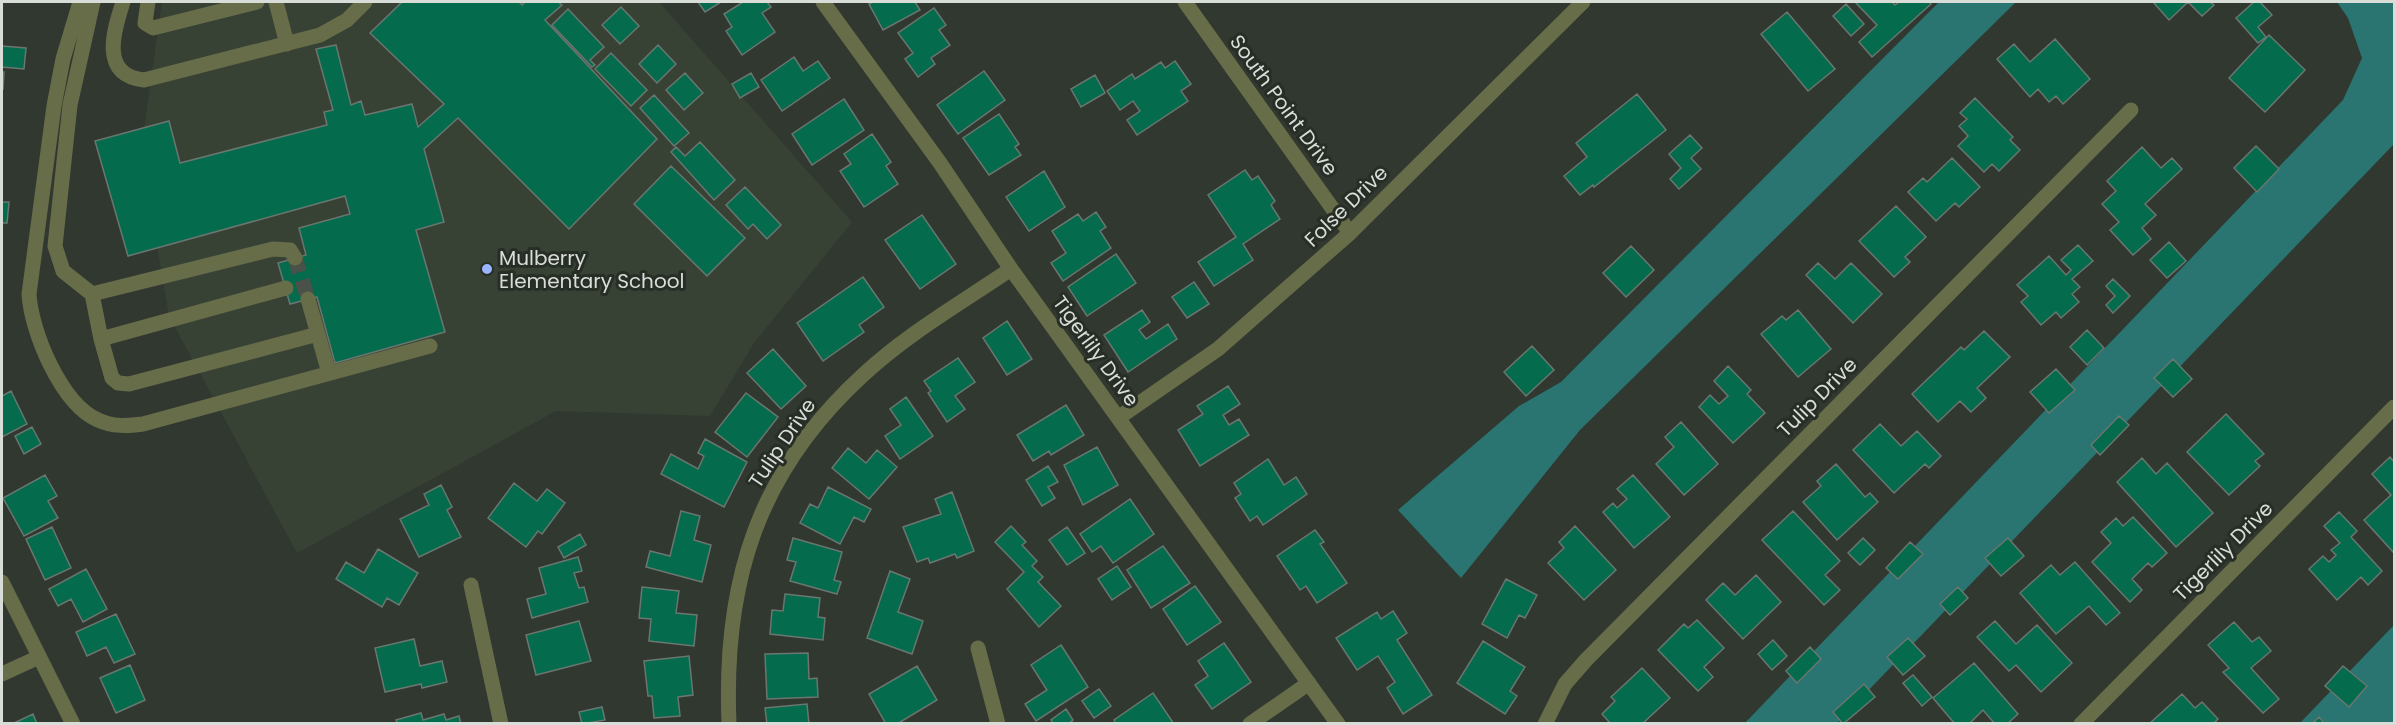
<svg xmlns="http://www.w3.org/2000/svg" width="2396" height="725" font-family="Poppins,sans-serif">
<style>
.built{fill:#374235}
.water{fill:#2a7471}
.building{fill:#046b4d;stroke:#6a7670;stroke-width:1.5}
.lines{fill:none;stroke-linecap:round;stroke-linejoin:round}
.minor-tunnel{stroke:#4a5149;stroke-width:15;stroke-dasharray:15 8;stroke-linecap:butt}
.minor{stroke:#686d49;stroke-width:15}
.poi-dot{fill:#98b5fd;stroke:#272e26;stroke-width:2}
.labels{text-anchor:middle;stroke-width:6;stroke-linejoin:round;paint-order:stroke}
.street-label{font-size:20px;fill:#d9ddd8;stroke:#272e26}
.poi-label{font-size:20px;fill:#d9ddd8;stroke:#272e26;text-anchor:start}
</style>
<rect width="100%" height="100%" fill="#313830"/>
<!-- built -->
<path class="built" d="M162,2h497l193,220 -98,121 -44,73 -154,-5 -259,142 -128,-237 -28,-165z"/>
<!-- water -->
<path class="water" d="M1939,2h77l-436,428 -119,148 -63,-68 121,-104 42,-24z
M2337,2h57v142l-557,579 -93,1 599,-624 19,-42 -14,-40z
M2394,625v98h-94z"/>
<!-- building -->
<path class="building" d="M402,2h117l3,3 3,-3h33l4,3 -17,15 112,119 -88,90 -111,-111 -34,31 20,73 -28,8 29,102 -110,31 -18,-66 -27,7 -12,-41 28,-8 -7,-27 51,-14 -5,-18 -217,60 -33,-115 74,-20 11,42 147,-38 -3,-13 9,-2 -17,-61 20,-4 15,60 10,-4 4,14 47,-11 6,23 26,-23 -74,-71z
M698,2h23l-16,10z
M743,2h24l4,5 -9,6 13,19 -33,23 -16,-24 6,-4 -8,-13z
M873,2h42l5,8 -37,20 -14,-26z
M1855,2h37l3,3 4,-3h30l2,2 -59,53 -13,-15 18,-17z
M2153,2h57l4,3 -12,11 -14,-14 -19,18z
M2254,2h6l12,13 -14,12 8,10 -8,6 -22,-25z
M1846,4l18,20 -13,12 -18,-20z
M621,7l18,19 -19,18 -18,-19z
M934,8l12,17 -7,5 11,15 -19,13 4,6 -17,13 -13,-18 8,-6 -15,-20z
M568,9l36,38 -14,13 5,5 -3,2 -40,-42z
M1787,12l48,57 -27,22 -47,-57z
M2269,35l36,35 -40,42 -36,-34z
M2055,39l35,40 -27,25 -7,-8 -7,6 -11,-13 -8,8 -33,-38 17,-15 16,18z
M658,45l18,19 -19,19 -18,-19z
M2,46l24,2 -2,21 -22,-2z
M611,53l36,37 -16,16 -36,-37z
M794,57l9,14 15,-10 12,17 -48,33 -21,-31z
M1175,61l16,23 -10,7 7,10 -51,34 -10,-15 13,-9 -7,-10 -13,9 -13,-19 25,-17 3,5 26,-17 4,6z
M984,71l21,29 -47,34 -21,-29z
M2,72h2l-1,17h-1z
M685,73l18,20 -19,17 -18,-20z
M751,73l8,14 -19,11 -8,-14z
M1095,75l10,18 -24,14 -10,-18z
M1637,94l29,36 -72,57 -1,-2 -13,10 -16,-19 23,-19 -11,-14z
M654,95l35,38 -15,13 -34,-38z
M1975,98l38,39 -3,3 10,10 -21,21 -7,-7 -8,8 -26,-26 10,-10 -9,-10 8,-7 -7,-6z
M844,99l20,31 -52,35 -20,-31z
M999,114l20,30 -4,3 6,8 -32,20 -26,-37z
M872,134l19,28 -5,4 12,18 -34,23 -24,-36 11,-7 -7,-10z
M1690,135l12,13 -11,10 10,11 -22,20 -9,-10 11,-11 -12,-14z
M700,142l35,38 -21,20 -43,-48 5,-5 9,9z
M2256,146l23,23 -22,23 -23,-24z
M2142,147l19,21 11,-10 10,11 -37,35 11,11 -14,13 9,11 -18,16 -23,-25 9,-8 -17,-18 14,-13 -9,-10z
M1952,158l28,29 -21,20 -4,-4 -19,18 -28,-29 15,-14 4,4z
M671,166l74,72 -38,38 -73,-72z
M1245,170l7,10 6,-4 17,25 -4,4 9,14 -37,25 10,16 -39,26 -16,-24 38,-25 -28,-42z
M1044,171l21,36 -36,24 -23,-34z
M745,187l36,38 -14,14 -14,-15 -5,5 -22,-24z
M2,202h7l-2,21h-5z
M1896,206l30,31 -21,20 5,5 -16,15 -35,-36z
M1096,212l10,15 -6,4 11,17 -48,33 -12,-18 15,-10 -14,-22 26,-17 5,7z
M922,215l34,49 -36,25 -35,-49z
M2169,242l17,19 -19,17 -17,-18z
M2078,245l15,16 -21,18 8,8 -8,7 7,8 -18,16 -5,-6 -15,13 -20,-23 7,-6 -11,-11 32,-29 17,19 5,-5 -10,-10z
M1631,246l23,24 -28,27 -23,-24z
M1116,254l20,29 -49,33 -19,-29z
M1818,263l17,16 16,-16 31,31 -29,29 -47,-48z
M863,277l21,30 -25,18 5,7 -41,29 -26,-38z
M2113,279l17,17 -17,17 -7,-8 9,-9 -9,-10z
M1194,282l15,22 -22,14 -15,-21z
M1142,310l8,12 -11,8 7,9 22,-15 9,15 -49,33 -24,-37z
M1798,310l33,39 -33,28 -37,-43 21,-18 4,4z
M1007,321l25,38 -25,16 -24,-37z
M2087,330l17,18 -17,17 -17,-18z
M1984,331l26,26 -33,31 9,10 -15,14 -11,-11 -22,21 -26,-28 49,-47 3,3z
M1532,346l22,24 -28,26 -22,-24z
M773,349l33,37 -25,23 -34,-36z
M958,358l17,24 -20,14 10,13 -18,13 -19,-29 3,-2 -7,-10z
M2173,359l19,20 -19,18 -19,-19z
M1728,366l23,24 -4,4 18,19 -32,30 -34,-36 11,-12 9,9 9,-8 -14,-15z
M2056,369l19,21 -26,23 -19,-21z
M1228,386l12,18 -17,11 6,10 10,-6 10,16 -49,31 -22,-36 25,-16 -6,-8z
M11,391l16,33 -25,13v-41z
M746,393l32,24 -31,40 -32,-25z
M906,397l27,39 -33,23 -15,-23 16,-11 -11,-16z
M1066,405l18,30 -33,20 -2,-4 -16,10 -16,-26z
M2226,414l38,40 -9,7 5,5 -31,29 -42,-43z
M2119,416l10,9 -29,30 -9,-10z
M1681,422l37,42 -34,31 -28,-31 18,-17 -9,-10z
M1880,424l21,22 16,-15 24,25 -12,12 -4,-4 -31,29 -41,-43z
M32,427l9,17 -17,10 -9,-18z
M705,439l42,23 -23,45 -63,-33 10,-20 27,15 6,-13 -6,-3z
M1097,447l21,38 -35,20 -19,-40z
M848,448l18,15 11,-13 20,17 -28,32 -37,-31z
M2390,457l4,5v91l-30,-33 27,-25 -19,-21z
M2142,458l14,16 11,-11 46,50 -37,34 -59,-65z
M1268,459l16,26 12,-8 11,17 -44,31 -6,-9 -7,5 -15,-23 6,-4 -7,-11z
M1836,464l29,33 5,-4 8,9 -41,38 -34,-38 18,-16 -4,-5z
M1048,466l10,16 -10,5 7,11 -13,8 -16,-26z
M45,475l12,21 -9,5 10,17 -34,18 -21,-38z
M1633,475l37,42 -36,31 -31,-36 10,-9 4,5 10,-9 -10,-10z
M514,483l23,18 10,-12 18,14 -23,31 -4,-3 -12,16 -38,-29z
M441,485l11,22 -5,3 14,27 -42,20 -19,-38 29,-14 -5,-11z
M828,487l43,22 -7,13 -10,-5 -14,27 -40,-21 10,-19 8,4z
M952,492l22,59 -17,7 -2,-4 -25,9 -2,-5 -11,4 -14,-35 38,-13 -6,-15z
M1130,499l24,35 -41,29 -12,-17 -9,6 -12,-18z
M681,511l19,5 -6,24 17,5 -9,37 -56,-15 4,-16 20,5z
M1793,511l47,50 -15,14 15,15 -16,15 -62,-65z
M2339,512l18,19 -6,6 31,34 -14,14 -7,-8 -24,23 -28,-31 14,-13 6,6 7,-7 -5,-5 9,-7 -16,-17z
M2133,517l34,36 -15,14 -4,-4 -16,16 10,11 -12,12 -38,-40 19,-19 -10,-11 15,-14 7,8z
M1011,526l15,16 -4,3 15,16 -5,5 11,11 -5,5 23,24 -22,21 -32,-38 17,-17 -29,-30z
M1575,526l41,44 -32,30 -36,-37 16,-15 -5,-6z
M52,527l19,41 -26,12 -19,-41z
M1067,527l18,26 -18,12 -18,-25z
M1315,530l9,12 -4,2 27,39 -30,20 -11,-17 -6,4 -23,-34z
M580,534l6,11 -22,13 -6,-11z
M793,538l49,14 -8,28 7,2 -4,12 -47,-13 6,-19 -9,-2z
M1863,538l12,12 -15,15 -12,-12z
M2008,538l16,18 -23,20 -16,-18z
M1910,542l13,12 -25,25 -12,-11z
M1163,546l27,37 -39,25 -24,-38z
M378,549l40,24 -19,32 -12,-7 -5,9 -46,-28 10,-17 18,11z
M578,557l4,14 -8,2 5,15 5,-1 4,15 -56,16 -5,-19 19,-5 -7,-26z
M2075,562l45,51 -14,12 -17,-19 -33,28 -36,-41 31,-28 9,10z
M1117,566l14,21 -19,13 -14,-21z
M86,569l21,40 -24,13 -12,-23 -13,7 -9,-17z
M890,571l20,8 -12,33 25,9 -11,33 -45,-16z
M1756,575l25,27 -38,37 -37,-39 17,-17 12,12z
M1506,579l31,16 -12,23 -6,-3 -12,23 -25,-14z
M1195,586l26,36 -34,23 -24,-36z
M642,587l37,4 -3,22 21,2 -3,31 -45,-5 2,-22 -12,-1z
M1958,587l10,11 -18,17 -10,-11z
M785,594l35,4 -2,19 7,1 -2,22 -53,-6 2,-24 11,1z
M1393,611l14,22 -10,7 35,55 -29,19 -16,-26 8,-6 -17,-26 -21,14 -21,-32 41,-26 4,7z
M116,614l19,40 -21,9 -8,-16 -19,9 -11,-24z
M1697,620l27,28 -20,19 9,10 -15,14 -40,-41 26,-26 4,4z
M579,621l12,40 -55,14 -10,-40z
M1995,621l21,23 21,-19 35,38 -31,29 -25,-27 -7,6 -32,-34z
M2234,622l18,20 7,-5 12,14 -20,17 28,31 -16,14 -40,-41 6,-4 -21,-23z
M1908,638l17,18 -22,19 -16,-18z
M414,639l6,27 22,-5 5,21 -25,6 -1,-4 -36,8 -10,-44z
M1773,640l14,16 -15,14 -14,-16z
M1483,641l42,26 -15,24 7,5 -12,18 -48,-31z
M1224,643l27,39 -39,27 -17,-24 13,-9 -10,-15z
M1061,645l27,42 -52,34 -11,-17 22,-14 -16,-25z
M1810,647l11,12 -24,24 -11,-12z
M808,653l1,26 8,-1 1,19 -51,2 -2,-45z
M689,656l4,39 -15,2 2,19 -26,2 -2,-22h-4l-4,-35z
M1974,663l44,51 -11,10h-12l-12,-14 -14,14h-14l-22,-26z
M130,665l15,35 -29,13 -16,-35z
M917,666l20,34 -40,24h-11l-17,-30z
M2343,666l24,20 -18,21 -24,-21z
M1642,668l28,30 -28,26h-31l-9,-10 13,-13 -4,-4z
M1913,675l19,22 -10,9 -19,-23z
M1864,684l11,13 -32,27 -10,-12z
M1099,689l12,17 -17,12 -12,-17z
M1153,693l21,31h-58l-2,-4z
M2182,694l13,14 7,-6 16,17 -5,5h-64z
M807,704l2,20h-42l-2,-16z
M602,707l3,13 -23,4 -3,-12z
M1066,709l7,11 -5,4h-14l-3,-4z
M421,713l2,7 21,-6 2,6 13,-4 2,8h-63l-2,-4z
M33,714l4,10h-25z
M2319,717l6,7h-13z"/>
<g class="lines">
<!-- minor-tunnel -->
<path class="minor-tunnel" d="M295,258l13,41"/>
<!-- minor -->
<path class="minor" d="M80,2l-17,57 -9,47 -25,188c2,37 32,110 69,126 15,7 29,6 45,4l287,-78
M93,2l-23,103 -15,141 8,25 29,23 9,45 11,39 6,5 11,1 189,-50
M123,2c-9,28 -24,73 21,78l176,-45 27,-15 18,-18
M148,2l-3,21 8,5 104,-26
M276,2l11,42
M823,2l117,161 71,106 327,455
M1185,2l165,231
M92,294l181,-45 17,1 5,8
M308,299l21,74
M101,339l185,-51
M1118,418l100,-69 132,-116 233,-231
M2,582l71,142
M471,585l30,139
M978,648l20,76
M2,674l37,-17
M729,724c-6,-141 28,-252 134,-349 44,-41 98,-72 148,-106
M1250,724l59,-41
M1545,724l20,-40 21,-24 545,-550
M2081,724l313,-317"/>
</g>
<!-- markers -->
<circle class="poi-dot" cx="487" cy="269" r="6"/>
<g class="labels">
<!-- street labels -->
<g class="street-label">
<text transform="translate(1284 105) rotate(54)" y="7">South Point Drive</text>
<text transform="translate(1346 206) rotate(-44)" y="7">Folse Drive</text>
<text transform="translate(1096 351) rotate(54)" y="7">Tigerlily Drive</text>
<text transform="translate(1817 397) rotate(-45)" y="7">Tulip Drive</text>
<text transform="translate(782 443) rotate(-56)" y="7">Tulip Drive</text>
<text transform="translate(2223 551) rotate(-45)" y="7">Tigerlily Drive</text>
</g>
<!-- poi labels -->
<g class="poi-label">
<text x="499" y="265">Mulberry<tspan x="499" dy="23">Elementary School</tspan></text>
</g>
</g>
<!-- border -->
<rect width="2396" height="725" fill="none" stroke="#d9ddd8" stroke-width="6"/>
</svg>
